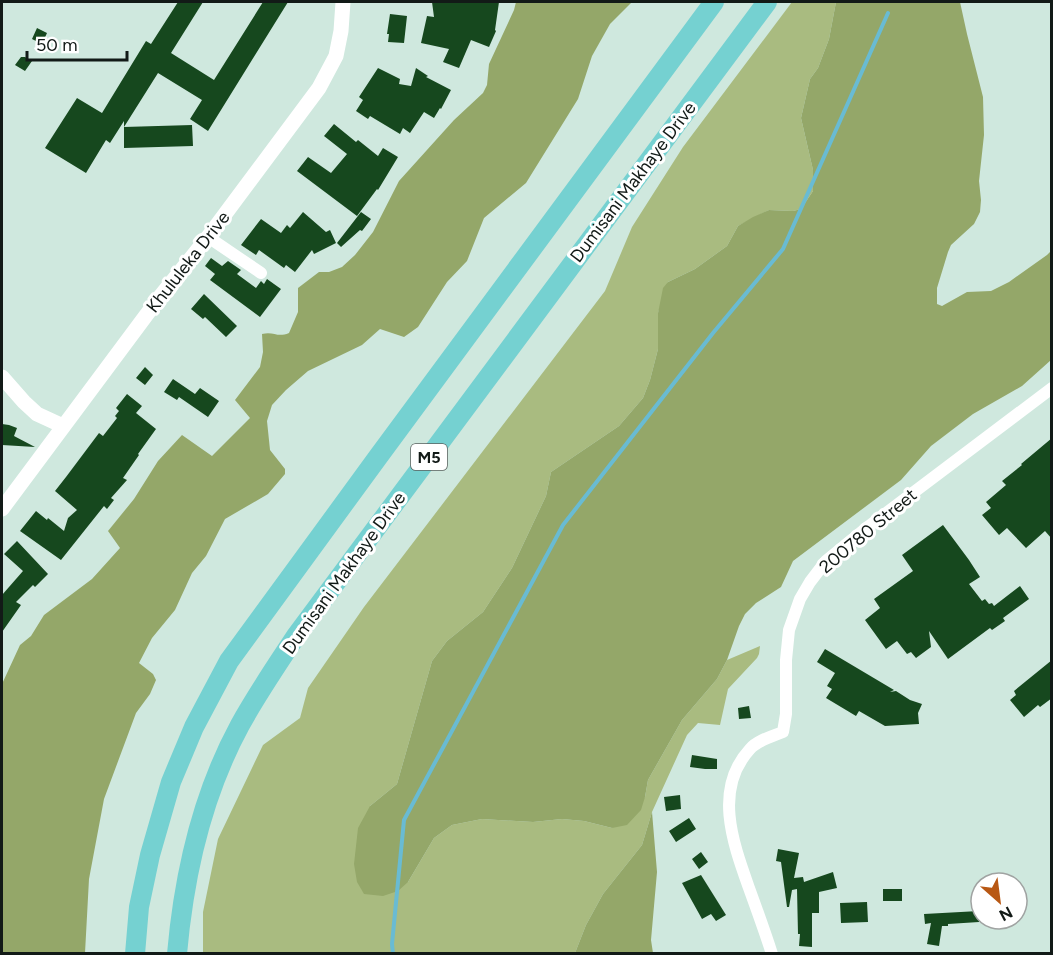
<svg xmlns="http://www.w3.org/2000/svg" width="1053" height="955" font-family="Figtree,sans-serif">
<style>
.green{fill:#a9bb80}
.forest{fill:#94a769}
.lines{fill:none;stroke-linecap:round;stroke-linejoin:round}
.stream{stroke:#69bbd3;stroke-width:4}
.building{fill:#16481e}
.minor{stroke:#fff;stroke-width:12}
.tertiary{stroke:#fff;stroke-width:15}
.primary{stroke:#75d1d1;stroke-width:20}
.labels{text-anchor:middle;stroke-width:6;stroke-linejoin:round;paint-order:stroke}
.shield{fill:#fff;stroke:#595f5d;stroke-width:1.5}
.shield-label{font-size:16px;font-weight:bold;fill:#121a17}
.street-label{font-size:18px;fill:#121a17;stroke:#fff}
</style>
<rect width="100%" height="100%" fill="#cfe8de"/>
<!-- green -->
<path class="green" d="M792,2h44l-7,37 -11,29 -8,11 -9,39 12,52v21l-12,18 -8,2 -24,-1 -31,16 -11,20 -32,23 -27,13 -10,31v36l-8,31 -7,18 -24,28 -68,46 -5,24 -34,72 -29,44 -36,29 -15,20 -35,123 -27,22 38,76 26,-44 18,-13 30,-6 51,3 29,-3 22,2 28,7 33,-31 3,-17 34,-60 35,-41 10,-19 33,-14 -1,8 -2,4 -29,31 -8,36 -22,-2 -11,12 -35,77 -10,33 -39,49 -17,31 -11,28 -372,1v-42l15,-73 45,-94 37,-27 8,-30 56,-81 241,-316 27,-64 51,-80z"/>
<!-- forest -->
<path class="forest" d="M516,2h116l-22,22 -18,32 -14,43 -52,84 -42,35 -17,43 -20,21 -29,45 -14,10 -24,-8 -18,16 -54,26 -22,19 -14,15 -5,16 3,29 15,19v5l-17,20 -43,25 -19,37 -14,17 -17,37 -23,28 -13,25 14,11 3,6 -6,14 -14,19 -32,86 -15,80 -4,74h-83v-269l18,-39 11,-9 13,-21 48,-36 28,-31 -12,-17 26,-32 24,-38 24,-26 30,21 38,-38 -15,-18 25,-33 3,-15 -1,-18c12,-3 15,4 27,-1l9,-21v-24l21,-16h10l13,-5 13,-12 18,-23 26,-51 55,-61 29,-27 4,-8 2,-21 25,-54z
M836,2h124l7,32 16,63 1,38 -5,46 2,19 -1,12 -6,12 -23,21 -3,7 -11,36v16l5,2 25,-14 24,-1 18,-9 38,-27 4,-4v109l-29,26 -49,28 -42,32 -30,34 -108,81 -12,26 -25,16 -11,11 -6,12 -12,34 -10,19 -35,41 -34,60 -3,17 -4,13 -14,15 -15,3 -28,-7 -22,-2 -29,3 -51,-3 -30,6 -18,13 -26,44 -10,9 -15,5 -19,-2 -7,-12 -3,-18 4,-36 12,-22 27,-22 35,-123 15,-20 36,-29 29,-44 34,-72 5,-24 68,-46 24,-28 7,-18 8,-31v-36l5,-25 5,-6 27,-13 32,-23 11,-20 15,-9 16,-7 24,1 8,-2 12,-18v-21l-12,-52 9,-39 8,-11 11,-29z
M652,812l5,60 -6,68 2,13h-78l11,-28 17,-31 39,-49z"/>
<g class="lines">
<!-- stream -->
<path class="stream" d="M393,954l-1,-10 12,-124 159,-295 150,-192 70,-84 105,-236"/>
</g>
<!-- building -->
<path class="building" d="M178,2h25l-32,51 43,27 49,-78h25l-80,129 -18,-12 12,-19 -44,-27 -34,54 68,-2 1,21 -69,2v-27l-14,22 -4,-3 -20,33 -41,-25 32,-50 25,15 44,-72 5,3z
M432,2h67l-4,28 1,1 -7,16 -18,-7 -12,28 -16,-6 6,-13 -28,-6 6,-27 7,1z
M390,14l17,2 -3,27 -16,-1 1,-8h-2z
M37,28l10,5 -5,11 -10,-5z
M21,57h4l7,4 -7,10 -10,-6z
M378,68l22,11 -1,5 12,2 5,-18 12,8 -2,1 25,13 -10,19 -1,-1 -6,10 -10,-6 -14,21 -7,-5 -3,6 -30,-18 -2,3 -12,-8 7,-11 -4,-3z
M334,124l22,18 2,-2 20,16 5,-8 15,9 -20,33 -1,-1 -20,27 -60,-45 11,-14 23,16 16,-19 -23,-18z
M303,212l23,20 4,-2 6,13 -22,11 -2,-4 -17,22 -9,-7 -2,3 -25,-18 -3,5 -15,-10 20,-26 20,14 6,-8 3,3z
M361,212l10,7 -9,12 -2,-1 -19,17 -4,-4z
M211,258l11,8 6,-5 13,9 -4,4 19,14 5,-7 3,3 3,-5 14,10 -21,28 -50,-37 5,-6 -10,-8z
M204,294l33,32 -11,11 -21,-20 -2,2 -12,-10z
M145,367l8,8 -8,10 -9,-7z
M173,379l22,15 5,-6 19,13 -11,16 -29,-20 -2,3 -13,-8z
M127,394l15,12 -6,7 20,16 -18,25 1,1 -16,23 4,2 -16,18 3,2 -7,9 -3,-3 -43,54 -41,-29 16,-20 11,9 1,-2 16,13 4,-13 9,-8 -22,-19 11,-14 33,-44 4,3 14,-18 -2,-2 4,-5 -3,-3z
M2,424l7,1 8,3 -3,8 21,11 -33,-2z
M1052,438v101l-7,-8 -19,17 -19,-20 -8,7 -17,-20 9,-7 -5,-6 20,-17 -4,-4 20,-16 -1,-1z
M943,525l26,35 11,17 -11,7 13,17 3,-2 4,5 3,-1 2,3 26,-20 9,13 -26,19 2,3 -13,9 -2,-2 -42,31 -19,-28 2,16 -15,11 -5,-6 -4,2 -10,-13 -11,8 -21,-29 15,-12 -6,-9 39,-28 -11,-16z
M17,541l31,33 -13,13 -2,-2 -17,17 5,3 -19,27v-37l21,-24 -19,-17z
M825,649l69,41 -4,2 6,-1 14,9 12,4 -4,9 1,11 -34,2 -26,-15 -3,5 -30,-18 6,-9 -5,-3 8,-13 -18,-11z
M1052,660v38l-12,9 -2,-2 -14,12 -14,-17 6,-5 -2,-4z
M749,706l2,12 -12,1 -1,-11z
M692,755l25,4v10h-12l-15,-2z
M680,795l1,14 -15,2 -2,-14z
M689,818l7,11 -20,13 -7,-11z
M778,849l21,4 -5,25 9,-1 1,5 29,-10 4,16 -18,4v21h-7v34l-13,-1 1,-12h-2l-1,-45 -5,1 -3,17h-2l-6,-45 -5,-1z
M701,852l7,10 -9,7 -7,-10z
M701,875l25,40 -10,6 -5,-7 -9,5 -20,-36z
M883,889h19v12h-19z
M867,902l1,20 -27,1 -1,-20z
M979,911v11l-31,2v2h-6l-3,20 -12,-2 4,-21 -6,1 -1,-10z"/>
<g class="lines">
<!-- minor -->
<path class="minor" d="M208,237l53,36
M772,954c-7,-22 -15,-44 -23,-66 -16,-45 -36,-99 1,-139 8,-9 23,-13 33,-17l3,-18v-54l3,-30 11,-31 10,-17 16,-21 43,-35 183,-138"/>
<!-- tertiary -->
<path class="tertiary" d="M2,377l22,25 13,12 26,12
M2,509l157,-211 49,-61 111,-149 17,-32 5,-25 2,-29"/>
<!-- primary -->
<path class="primary" d="M135,954l4,-47 11,-52 21,-73 23,-55 35,-66 149,-204 336,-455
M177,954c7,-80 25,-159 63,-229 17,-31 37,-60 56,-89l471,-634"/>
</g>
<g class="labels">
<!-- shield labels -->
<rect class="shield" x="411" y="444" width="36" height="26" rx="4.5"/>
<g class="shield-label">
<text x="429" y="463">M5</text>
</g>
<!-- street labels -->
<g class="street-label">
<text transform="translate(633 182) rotate(-53)" y="6">Dumisani Makhaye Drive</text>
<text transform="translate(188 262) rotate(-52)" y="6">Khululeka Drive</text>
<text transform="translate(868 531) rotate(-40)" y="6">200780 Street</text>
<text transform="translate(344 573) rotate(-54)" y="6">Dumisani Makhaye Drive</text>
</g>
</g>
<!-- border -->
<rect width="1053" height="955" fill="none" stroke="#121a17" stroke-width="6"/>
<!-- north arrow -->
<g transform="translate(999 901) rotate(152)"><circle r="28" fill="#ffffff" stroke="#a0a3a2" stroke-width="1.5"/>
<path d="M0-4.5L10 22L0 15L-10 22Z" fill="#b85814"/>
<text y="-9" font-size="16" font-weight="bold" text-anchor="middle" fill="#121a17">N</text>
</g>
<!-- scale -->
<path d="M27 51v9h100v-9" fill="none" stroke="#121a17" stroke-width="3"/>
<text x="36" y="51" font-size="18" fill="#121a17" stroke="#ffffff" stroke-width="4.5" paint-order="stroke">50 m</text>
</svg>
